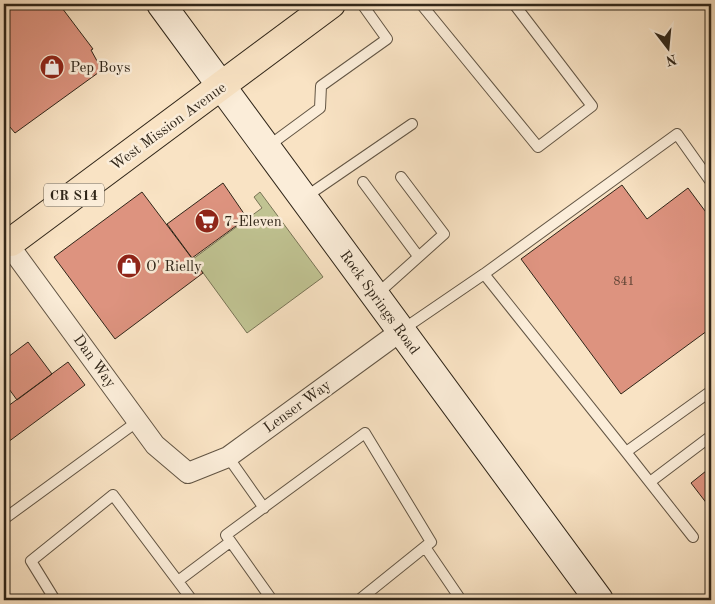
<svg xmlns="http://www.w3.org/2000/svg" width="715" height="604" font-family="'Old Standard TT',serif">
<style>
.green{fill:#c0c392;stroke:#787456}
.building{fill:#dd937f;stroke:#302619}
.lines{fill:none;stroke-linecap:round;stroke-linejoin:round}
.lane-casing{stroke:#625544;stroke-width:12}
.street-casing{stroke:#625544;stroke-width:22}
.secondary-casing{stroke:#302619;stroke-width:30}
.primary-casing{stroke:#302619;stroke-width:30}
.lane{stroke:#fbedd9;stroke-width:10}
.street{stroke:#fbedd9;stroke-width:20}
.secondary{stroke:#fbedd9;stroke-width:28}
.primary{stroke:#f9e3c4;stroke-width:28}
.labels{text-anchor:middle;stroke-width:5;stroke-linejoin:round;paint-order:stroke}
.number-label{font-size:12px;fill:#5b4132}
.shield{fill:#fbedd9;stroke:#6d6253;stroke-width:1}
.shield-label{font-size:14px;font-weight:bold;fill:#302619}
.poi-label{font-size:15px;fill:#302619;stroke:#fbedd9;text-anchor:start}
.street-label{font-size:15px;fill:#302619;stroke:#fbedd9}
</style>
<rect width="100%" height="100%" fill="#f9e3c4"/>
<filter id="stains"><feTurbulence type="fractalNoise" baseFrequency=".004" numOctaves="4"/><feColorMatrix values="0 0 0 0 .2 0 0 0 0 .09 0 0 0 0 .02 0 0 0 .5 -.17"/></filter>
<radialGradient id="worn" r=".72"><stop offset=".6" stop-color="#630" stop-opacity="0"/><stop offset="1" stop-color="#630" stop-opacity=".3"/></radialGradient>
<!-- green -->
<path class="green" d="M260,192l63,85 -76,56 -54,-74 69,-51 -8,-11z"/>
<!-- building -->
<path class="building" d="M4,4h55l34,45 -2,1 11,20 -87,63 -11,-13z
M223,183l24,35 -55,40 -25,-34z
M622,185l25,34 41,-31 23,31v83l-2,2 2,24 -90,66 -100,-135z
M142,192l61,81 -88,66 -61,-82z
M28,342l24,32 -35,26 -13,-18v-22z
M68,362l17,23 -81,60v-36z
M711,467v42l-20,-26z"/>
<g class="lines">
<defs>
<path id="lane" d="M421,4l117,143 54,-41 -78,-102
M267,147l53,-39 1,-22 66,-47 -25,-35
M363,182l55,74
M304,198l108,-74
M484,274l142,178 85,-61
M376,295l68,-61 -43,-57
M402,330l82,-56 193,-140 34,48
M626,452l67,85
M228,457l36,51
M650,482l61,-46
M4,519l134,-98
M425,547l36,53
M178,581l52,-39
M55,600l-24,-39 82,-66 79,105
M272,600l-46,-65 139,-102 66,109 -72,58"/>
<path id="street" d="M8,244l147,201 33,28 40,-16 173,-126"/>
<path id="secondary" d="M161,4l438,596"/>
<path id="primary" d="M11,242l320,-238"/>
</defs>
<!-- lane casing -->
<use href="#lane" class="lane-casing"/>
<!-- street casing -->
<use href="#street" class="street-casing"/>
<!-- secondary casing -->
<use href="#secondary" class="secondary-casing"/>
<!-- primary casing -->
<use href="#primary" class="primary-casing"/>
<!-- lane -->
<use href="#lane" class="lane"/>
<!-- street -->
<use href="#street" class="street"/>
<!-- secondary -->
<use href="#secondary" class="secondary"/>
<!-- primary -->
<use href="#primary" class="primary"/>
</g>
<!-- icons -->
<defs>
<symbol id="shop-disc" viewBox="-11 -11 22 22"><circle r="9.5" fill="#8f2418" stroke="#fbedd9"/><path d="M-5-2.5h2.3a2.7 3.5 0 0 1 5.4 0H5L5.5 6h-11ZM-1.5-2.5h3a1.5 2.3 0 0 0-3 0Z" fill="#fff"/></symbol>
<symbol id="supermarket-disc" viewBox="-11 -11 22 22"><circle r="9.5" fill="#8f2418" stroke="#fbedd9"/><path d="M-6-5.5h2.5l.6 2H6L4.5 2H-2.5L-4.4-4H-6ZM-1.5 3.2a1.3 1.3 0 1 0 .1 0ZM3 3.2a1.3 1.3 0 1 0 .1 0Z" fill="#fff"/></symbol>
</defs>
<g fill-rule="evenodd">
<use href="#shop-disc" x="38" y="53" width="28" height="28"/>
<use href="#supermarket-disc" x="193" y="207" width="28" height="28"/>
<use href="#shop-disc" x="115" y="252" width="28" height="28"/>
</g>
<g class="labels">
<!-- number labels -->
<g class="number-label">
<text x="624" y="285">841</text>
</g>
<!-- shield labels -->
<rect class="shield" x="44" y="183.5" width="60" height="23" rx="4"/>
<g class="shield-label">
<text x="74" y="200">CR S14</text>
</g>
<!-- poi labels -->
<g class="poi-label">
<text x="70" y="72">Pep Boys</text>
<text x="224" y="226">7-Eleven</text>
<text x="146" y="271">O' Rielly</text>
</g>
<!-- street labels -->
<g class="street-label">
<text transform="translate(168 126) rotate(-36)" y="5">West Mission Avenue</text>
<text transform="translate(380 302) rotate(54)" y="5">Rock Springs Road</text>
<text transform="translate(95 361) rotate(54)" y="5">Dan Way</text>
<text transform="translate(297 406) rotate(-36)" y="5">Lenser Way</text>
</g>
</g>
<!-- margin -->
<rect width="715" height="604" fill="none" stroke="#f9e3c4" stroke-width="20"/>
<rect x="5" y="5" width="705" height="594" fill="none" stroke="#302619" stroke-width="2.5"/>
<rect x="10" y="10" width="695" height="584" fill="none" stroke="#302619"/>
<!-- north arrow -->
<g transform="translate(668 48) rotate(164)" stroke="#fbedd9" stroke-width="4" paint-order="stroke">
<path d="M0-4L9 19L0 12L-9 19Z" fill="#302619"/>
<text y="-8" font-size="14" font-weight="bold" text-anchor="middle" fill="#302619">N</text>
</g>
<rect width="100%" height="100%" filter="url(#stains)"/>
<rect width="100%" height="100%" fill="url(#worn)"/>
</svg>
